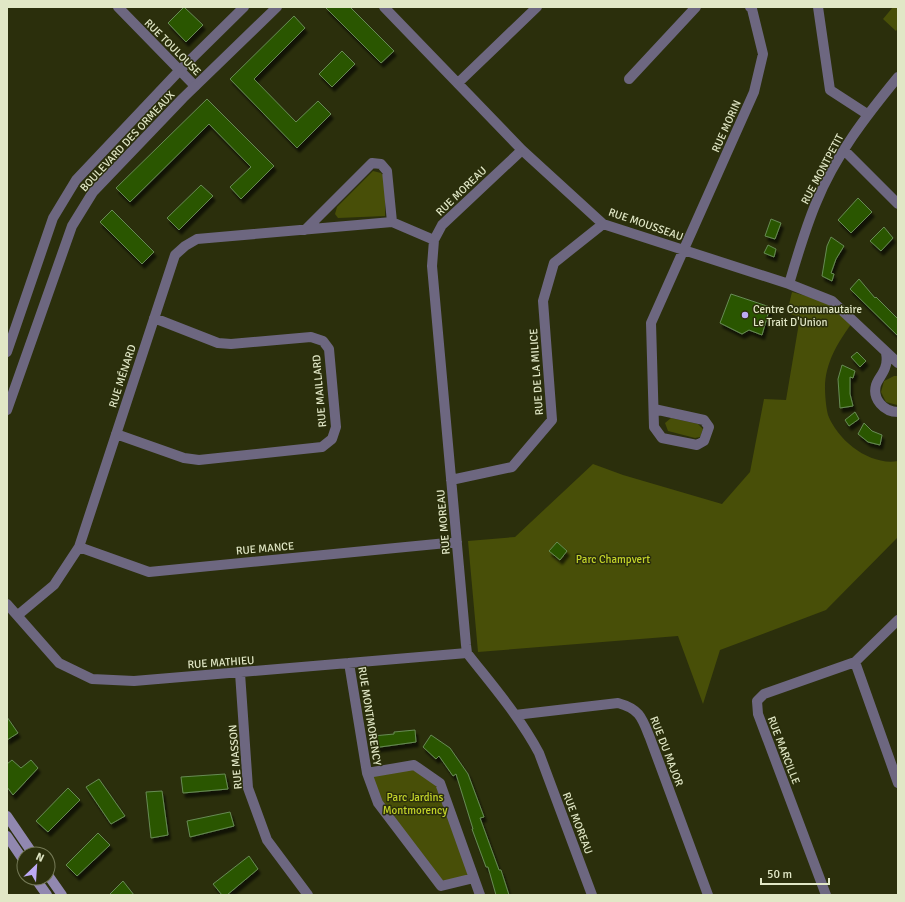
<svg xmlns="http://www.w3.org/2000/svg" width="905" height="902" font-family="Signika,sans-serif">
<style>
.green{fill:#484f08}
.building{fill:#2a5701;stroke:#678b54;filter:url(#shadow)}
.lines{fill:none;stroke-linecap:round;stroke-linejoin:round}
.minor{stroke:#6d6780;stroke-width:10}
.tertiary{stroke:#6d6780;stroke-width:10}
.secondary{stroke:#9188b0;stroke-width:10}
.poi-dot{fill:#bca9f5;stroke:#2b2f0c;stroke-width:1.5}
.labels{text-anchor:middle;stroke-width:3;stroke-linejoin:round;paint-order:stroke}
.street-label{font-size:11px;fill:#e1e7c6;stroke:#2b2f0c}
.poi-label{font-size:11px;fill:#e1e7c6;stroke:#2b2f0c;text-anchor:start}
.park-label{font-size:11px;fill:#c4d429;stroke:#2b2f0c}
</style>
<defs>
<filter id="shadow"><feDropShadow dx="2.5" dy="4.5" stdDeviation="1" flood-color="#0009"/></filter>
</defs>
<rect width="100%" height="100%" fill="#2b2f0c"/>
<!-- green -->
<path class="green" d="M893,7h5v21l-2,3 -13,-12z
M373,171l8,2 4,5v38l-47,2 -3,-4 2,-7z
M792,292l39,11 21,20c-14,19 -27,40 -27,65 0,7 1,20 3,27 10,26 42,51 70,46v76l-72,73 -106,40 -17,54 -25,-68 -200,16 -10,-111 47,-4 78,-73 30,11 99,29 28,-32 14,-73 22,1 14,-83 -13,-4z
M894,376h4l-1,29 -11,-3 -5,-10 3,-11z
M671,418l27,6 5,5 -3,8 -5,1 -27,-7 -3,-8z
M414,765l26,18 34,95 -33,8 -63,-83 -11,-30z"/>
<!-- building -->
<path class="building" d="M184,7l19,18 -17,17 -18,-19z
M325,7h25l44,44 -13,12z
M294,16l11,12 -51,51 42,43 22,-21 13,13 -34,34 -67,-69z
M342,51l13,13 -23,23 -13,-13z
M207,99l67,67 -33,33 -11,-12 21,-20 -42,-43 -79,78 -14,-14z
M201,185l12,11 -34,34 -12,-12z
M858,198l14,14 -21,21 -13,-13z
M112,210l42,42 -12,12 -42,-42z
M771,219l10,4 -6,16 -10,-3z
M884,227l9,11 -12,13 -11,-10z
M831,237l13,9 -8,13 -5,14 3,1 -2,7 -10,-5 5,-30z
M768,245l8,4 -2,8 -10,-4z
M859,279l16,19 1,-1 22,22v17l-48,-47z
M731,294l39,13 -8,28 -13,-5 -7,4 -22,-11z
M857,352l9,9 -6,6 -9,-10z
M842,365l13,6 -2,7 -3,-1v17l3,12 -13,2 -2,-29z
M855,412l4,7 -10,7 -4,-6z
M864,423l8,8 10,4 -2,10 -12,-3 -10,-8z
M557,542l10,9 -7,9 -11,-9z
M7,717l11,16 -11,7z
M415,730l1,12 -43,6v-12l21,-2v-2z
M431,735l19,13 18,26 16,43 -4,1 19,52h2l8,25h-13l-8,-28h-2l-14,-38h1l-17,-55 -3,2 -14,-20 -3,3 -13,-12z
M12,760l9,8 10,-8 7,8 -25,27 -6,-8v-23z
M225,774l3,15 -45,4 -2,-16z
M99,779l26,37 -14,8 -25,-37z
M68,788l12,12 -32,32 -12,-11z
M162,791l6,44 -17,3 -5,-46z
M230,812l4,14 -44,11 -3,-16z
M98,833l12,12 -33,31 -11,-11z
M249,856l9,13 -31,26h-5l-9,-11z
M123,881l11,14h-25z"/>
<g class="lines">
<!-- minor -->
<path class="minor" d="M118,7l77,79
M384,7l138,143 81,74 186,60 43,17 66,62
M818,7l12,83 37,24
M629,79l67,-72
M458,83l79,-76
M522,150l-80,75 -8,15 -2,26 34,379 1,8c25,32 53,64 72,100l53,142
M844,150l54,54
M305,230l67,-67 9,1 6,7 5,51
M789,284c8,-27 16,-55 27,-81 19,-47 50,-87 82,-126
M886,353c1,5 1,10 -1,15 -2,6 -7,11 -9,17 -4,14 8,27 22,27
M654,409l50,11 5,7 -5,14 -7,4 -35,-7 -8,-11 -3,-104 103,-231 9,-38 -11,-45 -2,-2
M116,434l68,24 15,2 123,-13 10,-8 4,-12 -7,-78 -6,-8 -12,-4 -80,7 -13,-1 -64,-25
M451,480l61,-13 40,-47 -9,-119 11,-38 49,-39
M79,547l70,25 308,-30
M7,604l52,59 33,16 42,2 333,-28
M18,615l36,-30 25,-38 96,-292 10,-9 12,-7 195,-17 42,18
M855,662l43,121
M349,663l18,110 11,30 63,83 33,-8
M240,673l8,115 19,52 41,55
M515,715l103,-12c22,6 24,15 32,35l58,157
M367,773l47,-8 26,18 40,112
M826,895l-68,-181 -1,-13 7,-7 91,-32 43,-42"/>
<!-- tertiary -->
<path class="tertiary" d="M7,352l46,-134 23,-38 103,-109 65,-64
M7,410l65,-184 21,-34 90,-94 94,-91"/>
<!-- secondary -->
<path class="secondary" d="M7,816l26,38
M7,836l17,25
M48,875l14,20
M35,878l12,17"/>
</g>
<!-- markers -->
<circle class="poi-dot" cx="745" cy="315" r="4"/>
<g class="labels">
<!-- street labels -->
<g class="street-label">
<text transform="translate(173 47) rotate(45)" y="4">RUE TOULOUSE</text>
<text transform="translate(726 126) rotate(-66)" y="4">RUE MORIN</text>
<text transform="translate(127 141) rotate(-47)" y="4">BOULEVARD DES ORMEAUX</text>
<text transform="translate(822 169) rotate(-62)" y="4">RUE MONTPETIT</text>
<text transform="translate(461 191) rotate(-44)" y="4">RUE MOREAU</text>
<text transform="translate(646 224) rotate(19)" y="4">RUE MOUSSEAU</text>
<text transform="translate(536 372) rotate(-94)" y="4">RUE DE LA MILICE</text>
<text transform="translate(122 376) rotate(-72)" y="4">RUE MÉNARD</text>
<text transform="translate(319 391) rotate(-95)" y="4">RUE MAILLARD</text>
<text transform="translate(443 522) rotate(-95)" y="4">RUE MOREAU</text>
<text transform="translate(265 548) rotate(-5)" y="4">RUE MANCE</text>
<text transform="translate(221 662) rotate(-4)" y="4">RUE MATHIEU</text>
<text transform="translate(370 716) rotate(81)" y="4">RUE MONTMORENCY</text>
<text transform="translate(784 750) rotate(69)" y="4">RUE MARCILLE</text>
<text transform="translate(667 751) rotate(69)" y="4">RUE DU MAJOR</text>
<text transform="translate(235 757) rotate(-95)" y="4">RUE MASSON</text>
<text transform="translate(578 823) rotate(69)" y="4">RUE MOREAU</text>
</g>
<!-- poi labels -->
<g class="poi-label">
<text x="753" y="313">Centre Communautaire<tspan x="753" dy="13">Le Trait D'Union</tspan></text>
</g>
<!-- park labels -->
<g class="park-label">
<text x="613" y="563">Parc Champvert</text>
<text x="415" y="801">Parc Jardins<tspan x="415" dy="13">Montmorency</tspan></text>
</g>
</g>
<!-- border -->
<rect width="905" height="902" fill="none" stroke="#e1e7c6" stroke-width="16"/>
<!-- north arrow -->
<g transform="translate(36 866) rotate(25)"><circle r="19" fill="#2b2f0c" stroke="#747956"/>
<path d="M0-3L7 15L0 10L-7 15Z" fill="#bca9f5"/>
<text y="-6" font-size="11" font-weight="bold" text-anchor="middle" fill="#e1e7c6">N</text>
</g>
<!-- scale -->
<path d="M761 878v6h68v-6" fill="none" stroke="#e1e7c6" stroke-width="2"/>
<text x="767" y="878" font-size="12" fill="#e1e7c6" stroke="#2b2f0c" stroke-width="3" paint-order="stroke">50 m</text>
</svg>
